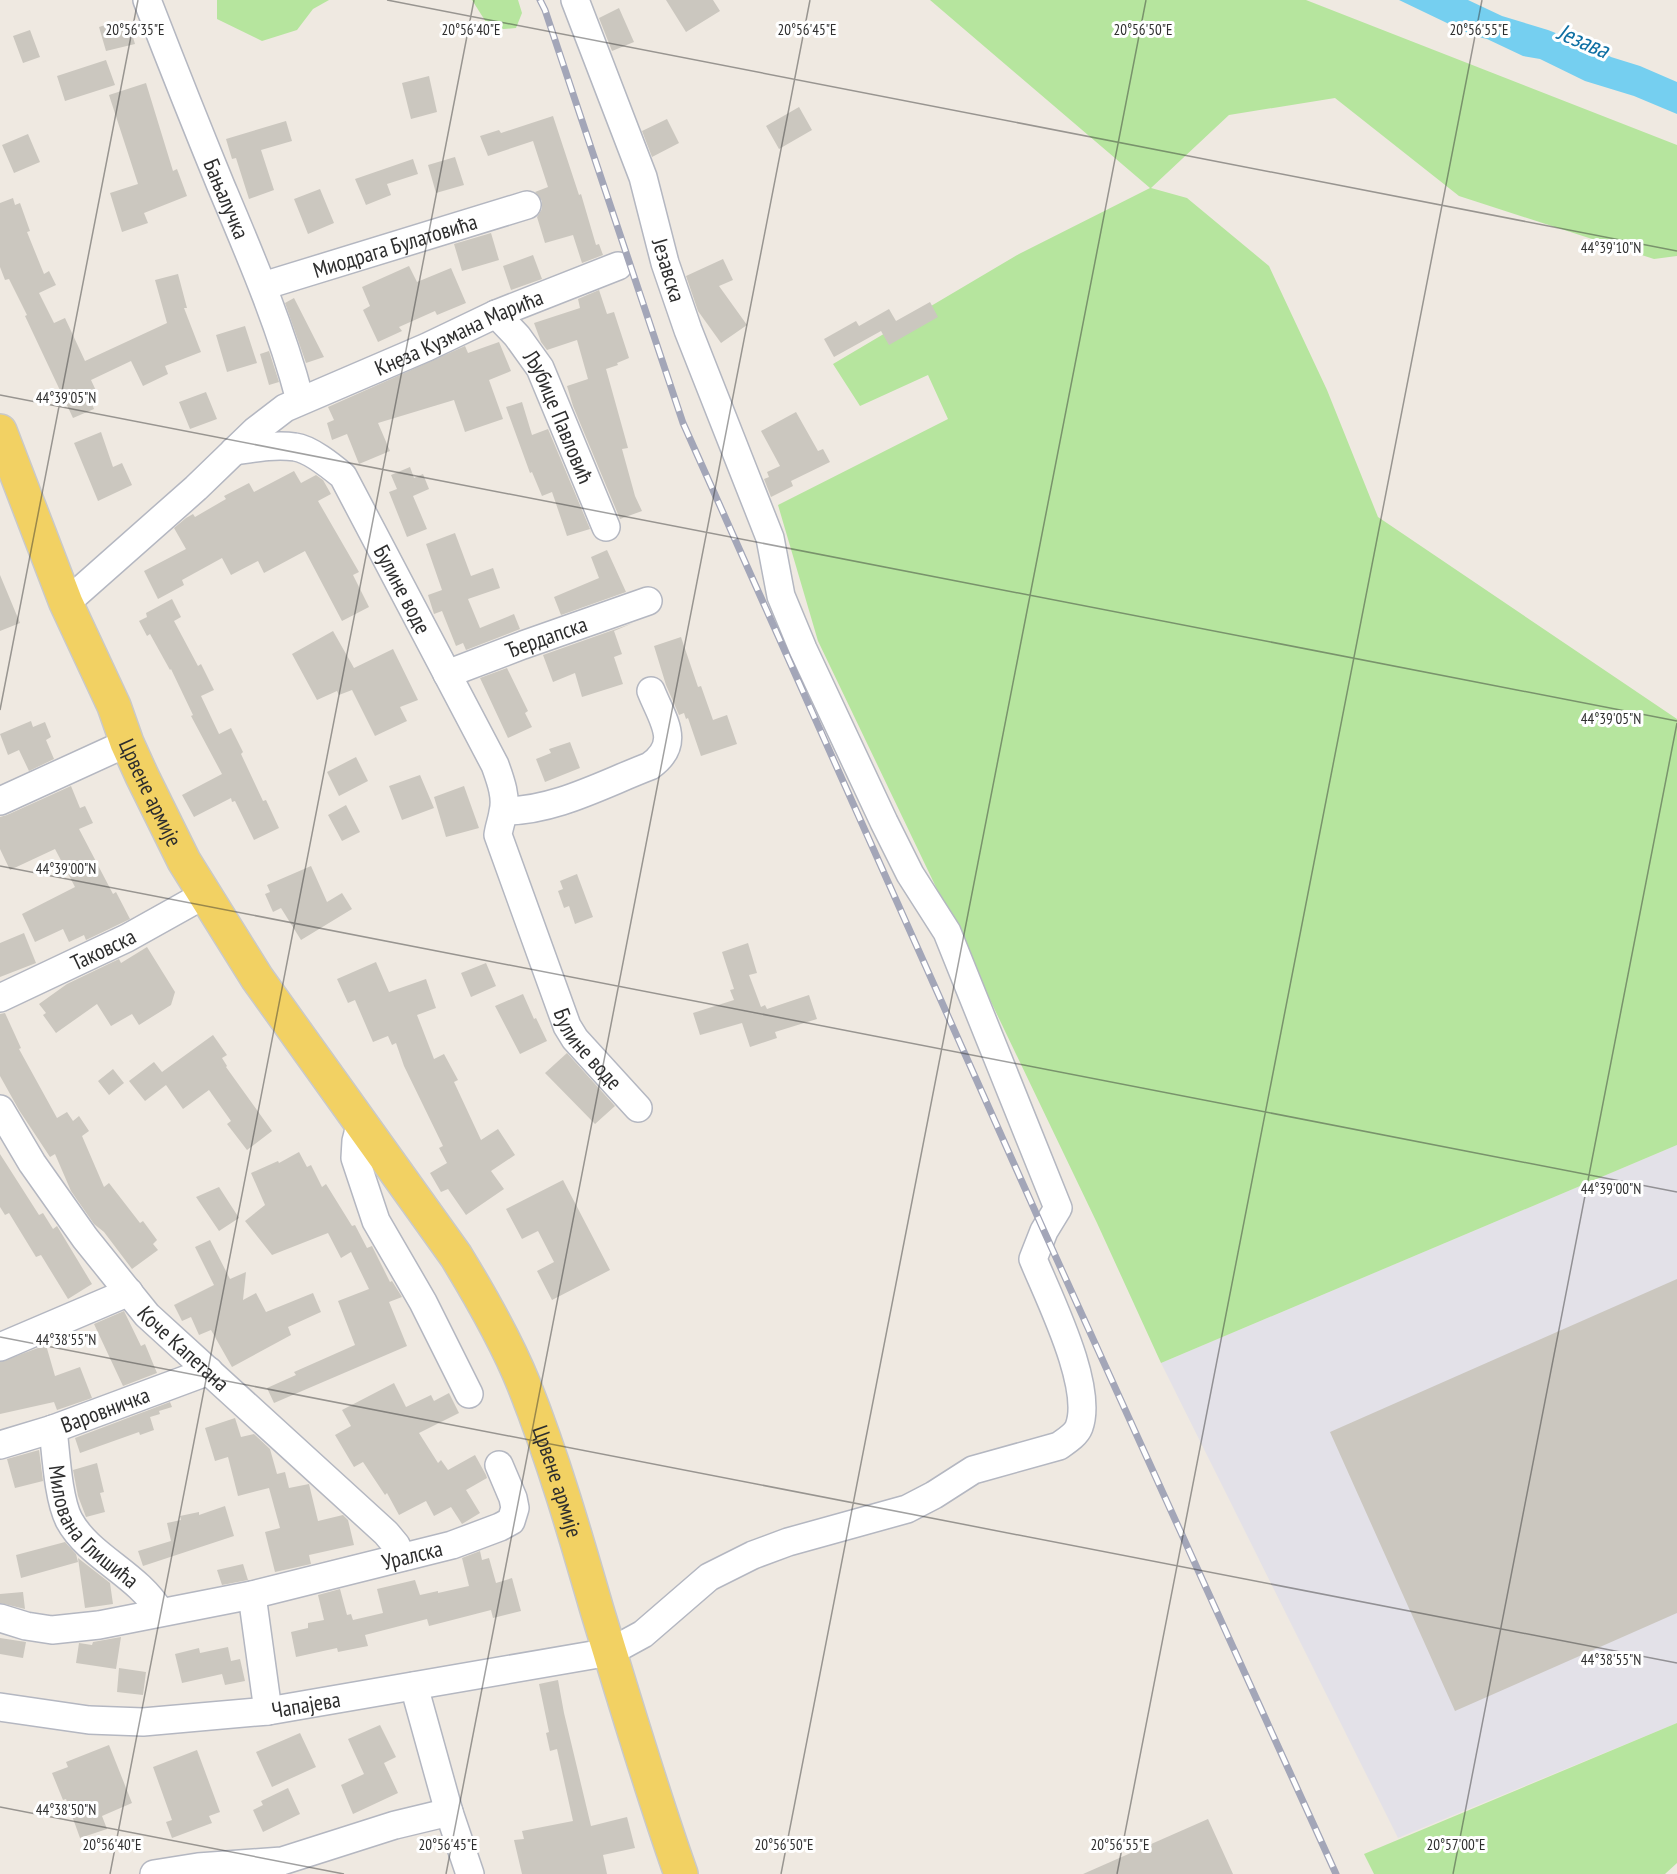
<svg xmlns="http://www.w3.org/2000/svg" width="1677" height="1874" font-family="'PT Sans Narrow',sans-serif">
<style>
.industrial{fill:#e3e1e8}
.green{fill:#b6e59e}
.water{fill:#75cff0}
.building{fill:#cbc7bf}
.lines{fill:none;stroke-linecap:round;stroke-linejoin:round}
.minor-casing{stroke:#b4b7c1;stroke-width:30}
.major-casing{stroke:#c9c9c9;stroke-width:36}
.minor{stroke:#fff;stroke-width:27}
.major{stroke:#f2d163;stroke-width:33}
.rail-casing{stroke:#a3a6b8;stroke-width:7}
.rail{stroke:#fff;stroke-width:4.5;stroke-dasharray:14;stroke-linecap:butt}
.ticks{fill:none;stroke:#2e2e2e;stroke-width:1.5;stroke-opacity:0.45}
.labels{text-anchor:middle;stroke-width:6;stroke-linejoin:round;paint-order:stroke}
.street-label{font-size:22px;fill:#2e2e2e;stroke:#fff}
.water-label{font-size:24px;font-style:italic;fill:#0d6fa3;stroke:#fff}
.ticks-label{font-size:15px;text-anchor:middle;fill:#2e2e2e;stroke:#fff;stroke-width:6;stroke-linejoin:round;paint-order:stroke}
</style>
<rect width="100%" height="100%" fill="#efe9e1"/>
<!-- industrial -->
<path class="industrial" d="M1677,1145v578l-279,115 -237,-475z"/>
<!-- green -->
<path class="green" d="M217,0h112l-16,9 -16,21 -35,11 -45,-22z
M472,0h46l4,13 -6,15 -25,2z
M930,0h376l371,145v111l-23,3 -195,-63 -124,-98 -106,17 -78,73 36,10 82,68 58,124 51,127 299,202v426l-516,218 -64,-140 -279,-582 -40,-136 170,-86 -20,-44 -68,31 -27,-42 186,-110 131,-66z
M1677,1723v140l-12,11h-291l-10,-20z"/>
<!-- water -->
<path class="water" d="M1399,0h69l34,16 46,14 51,20 12,7 29,9 37,16v32l-43,-18 -49,-15 -45,-22 -17,-3 -36,-17 -13,-3z"/>
<!-- building -->
<path class="building" d="M666,0h47l7,11 -34,21z
M619,8l15,34 -22,9 -13,-33z
M118,21l1,5 10,-2 6,20 -29,7 -7,-24z
M30,30l10,27 -17,6 -10,-27z
M106,60l9,25 -50,16 -8,-25z
M429,76l8,36 -26,7 -9,-36z
M146,83l27,88 4,-2 10,27 -43,17 4,10 -26,9 -12,-39 28,-9 -29,-89z
M799,107l13,23 -33,19 -13,-23z
M553,116l26,79 2,-1 15,51 3,-1 4,11 -21,8 -9,-28 -28,8 -8,-26 5,-8v-8l-7,-9 13,-5 -15,-46 -45,15 -8,-20 19,-6 2,3z
M667,119l12,24 -27,14 -10,-26z
M286,121l6,20 -31,9 13,40 -25,9 -13,-41 -4,1 -6,-20z
M28,134l12,28 -26,11 -12,-28z
M455,157l9,28 -28,8 -8,-28z
M413,159l5,15 -31,10 4,11 -25,10 -11,-26z
M320,189l14,34 -26,11 -14,-35z
M13,198l2,7 5,-2 10,28 -3,1 17,42 5,-3 7,14 -17,8 15,30 11,-5 20,43 82,-38 -12,-43 23,-6 9,34h-3l17,44 -36,14 3,8 -25,12 -12,-25 -40,19 7,15 -8,4 4,10 -21,9 -48,-102 2,-1 -18,-36 -4,1 -5,-13v-64z
M491,233l8,27 -37,11 -8,-27z
M533,255l9,24 -31,11 -8,-24z
M723,259l10,21 -14,6 28,39 -26,18 -23,-32 -12,-35z
M409,266l8,16 34,-14 15,35 -29,12 -2,-4 -36,16 3,4 -24,11 -15,-32 7,-4 -8,-19z
M599,290l8,24 7,-2 15,46 -12,5 1,2 -12,4 22,79 -6,1 13,47 7,15 -22,8 -47,-113 -6,-20 21,-7 -11,-39 -30,10 -6,-8 -7,-19 46,-15 -2,-9z
M294,298l30,59 -18,6 -21,-60z
M930,302l8,15 -49,28 -8,-14 -47,26 -10,-18 32,-18 3,5 30,-17 7,12z
M245,326l12,37 -30,9 -11,-37z
M499,342l12,29 -22,9 14,39 -38,13 -11,-32 -76,23 12,28 -31,13 -12,-30 -15,6 -5,-17 7,-3 -6,-13 137,-61 3,7z
M269,351l10,31 -10,3 -9,-31z
M206,392l11,27 -27,10 -11,-27z
M522,402l10,33 16,-6 42,100 -23,7 -15,-44 -10,4 -10,-24 -2,1 -24,-66z
M796,412l22,39 5,-2 7,13 -39,19 2,5 -22,11 -7,-18 5,-2 -2,-5 13,-6 -19,-35z
M101,432l12,35 9,-4 10,22 -34,16 -24,-58z
M410,467l4,11 9,-4 6,15 -16,7 14,33 -20,8 -18,-45 8,-3 -6,-14z
M294,471l7,12 15,-8 7,5 8,14 -13,7 41,71 -6,3 16,32 -27,14 -37,-70 -41,22 -6,-12 -27,14 -9,-17 -40,22 2,5 -26,14 -14,-28 42,-22 -12,-21 12,-10 7,-4 2,3 31,-18 -2,-3 25,-13 5,9z
M455,533l16,43 22,-8 7,20 -32,11 12,29 34,-14 6,15 -54,21 -3,-7 -7,3 -14,-35 -8,3 -6,-19 14,-5 -16,-46z
M607,550l19,42 -65,23 -7,-18 45,-19 -8,-21z
M0,575l20,48 -20,8z
M172,599l9,18 -7,4 24,45 3,-2 13,26 -13,6 18,38 12,-6 12,24 -2,2 22,47 3,-1 13,28 -25,12 -19,-39 -3,1 -1,-4 -37,19 -12,-22 40,-21 -31,-58 2,-1 -22,-46 -1,1 -20,-36 -3,2 -8,-15 8,-4 -1,-4z
M633,623l-19,8 8,23 -8,3 9,27 -41,13 -7,-24 -22,9 -10,-27z
M333,631l21,37 39,-19 25,51 -18,7 7,14 -32,15 -23,-46 -13,5 -2,-4 -20,9 -25,-46z
M681,637l17,50 3,-1 12,34 14,-5 10,29 -36,12 -13,-38 -2,1 -2,-6 -5,2 -13,-30 -12,-39z
M507,668l21,43 -3,2 7,14 -24,11 -28,-60z
M31,721l2,6 12,-5 6,15 -5,3 8,19 -25,12 -10,-21 -11,5 -8,-21z
M570,742l10,26 -35,14 -9,-23 15,-6 -2,-4z
M356,757l12,24 -29,15 -12,-24z
M420,775l14,33 -32,12 -13,-34z
M71,786l9,22 5,-2 8,17 -14,6 34,65 3,-2 14,27 -44,21 -2,-5 -15,7 -6,-13 -28,13 -13,-28 53,-27 -20,-38 -45,21 -10,-21v-32l7,-2z
M464,786l15,42 -33,9 -12,-40z
M346,805l14,27 -18,9 -14,-26z
M311,866l16,36 15,-9 10,16 -51,31 -20,-32 -8,4 -8,-18 5,-2 -3,-7z
M577,874l16,43 -18,7 -6,-18 -5,2 -6,-17 5,-2 -3,-8z
M24,933l12,30 -36,14v-34z
M748,943l9,30 -8,2 12,32 4,-2 2,4 42,-14 8,24 -42,13 2,6 -27,9 -8,-24 -42,12 -7,-22 41,-13 -4,-10 4,-1 -12,-37z
M147,947l28,45 -4,13 -32,20 -7,-11 -21,12 -14,-22 -41,29 -13,-18 3,-2 -7,-9 28,-20 52,-25 2,4z
M376,962l13,30 37,-13 10,29 -19,7 17,44 10,-5 14,26 -4,2 27,58 17,-11 17,26 -24,16 13,18 -38,26 -18,-26 -7,3 -11,-19 17,-10 -8,-15 4,-2 -39,-80 -8,-23 -4,2 -4,-9 -15,6 -18,-42 -7,3 -11,-24z
M486,963l10,23 -25,11 -10,-24z
M523,994l11,25 2,-1 11,23 -27,13 -25,-48z
M5,1013l16,35 -2,1 38,69 10,-6 6,9 6,-5 10,15 -7,5 22,51 5,-4 31,40 3,-2 14,19 -4,4 5,6 -26,19 -28,-37 -10,-8 -23,-33 -16,-37 -5,3 -31,-47 -19,-34v-62z
M213,1035l14,20 -5,3 5,8 -1,1 46,64 -25,19 -20,-26 4,-3 -22,-31 -26,19 -17,-24 -21,16 -16,-20 25,-19 8,10z
M567,1053l48,53 -20,18 -50,-51z
M113,1069l11,14 -15,12 -11,-14z
M299,1152l8,15 4,-2 11,22 4,-3 26,42 3,-1 12,23 5,-2 18,36 2,-1 10,16 -13,5 18,44 -133,57 -7,-15 29,-13 -2,-3 61,-27 -17,-44 31,-12 -18,-37 -10,6 -13,-25 -56,22 -27,-34 20,-16 -14,-32 27,-12 1,2z
M0,1154l39,61 4,-2 10,16 4,-3 35,58 -24,15 -27,-44 -5,2 -27,-44 -4,2 -5,-8z
M563,1180l47,90 -58,30 -15,-29 17,-9 -16,-31 -16,8 -16,-30z
M219,1187l20,31 -20,13 -23,-34z
M210,1240l20,39 16,-7 -3,28 13,-7 10,19 47,-19 8,19 -33,15 3,8 -59,32 -21,-37 -12,5 -8,-18 -9,4 -8,-16 40,-20 -19,-38z
M1677,1279v334l-222,98 -125,-279z
M124,1311l17,35 4,-2 12,29 -34,13 -29,-62z
M46,1345l9,31 25,-9 12,31 -35,12 -3,-8 -54,12v-52z
M394,1383l12,24 25,-12 3,6 15,-8 10,20 -40,20 19,30 3,-3 7,10 27,-15 11,20 1,3 -21,12 14,23 -18,11 -11,-17 -17,9 -8,-15 -27,14 -12,-22 -2,2 -22,-33 -9,5 -19,-32 16,-9 -9,-16z
M170,1402l2,5 -13,4 1,3 -10,3 4,13 -14,5 -1,-3 -59,21 -5,-15z
M235,1418l6,19 13,-3 16,15 7,25 8,-2 4,16 20,-4 9,37 25,-6 5,5 6,25 -45,10 2,9 -36,8 -10,-40 15,-4 -11,-40 -31,8 -10,-39 -13,4 -10,-33z
M39,1450l4,31 -28,7 -8,-29z
M97,1463l7,29 -4,1 5,19 -19,5 -8,-21 -5,-26z
M225,1506l9,30 -91,30 -5,-15 33,-10 -4,-18 14,-3 -1,-4 19,-4v3z
M65,1542l11,12 2,8 -57,16 -5,-23z
M480,1551l2,9 7,-2 7,25 16,-5 9,33 -28,7 -2,-8 -62,16 -2,-7 -62,16 3,11 -30,6 -1,-4 -41,9 -5,-25 17,-4v-5l16,-3 -6,-25 22,-6 7,26 4,-1 2,6 30,-7 -6,-24 38,-9 5,15 18,-4v2l31,-7 -7,-28z
M78,1558l32,25 3,21 -28,4z
M243,1564l5,16 -26,5 -5,-15z
M23,1592l2,17 -25,-6v-9z
M121,1637l-5,32 -40,-6 3,-20 13,2 1,-3z
M0,1638l26,4 -3,16 -23,-4z
M228,1647l3,14 9,-2 5,22 -20,4 -3,-11 -40,9 -7,-29 24,-6 1,5z
M119,1668l27,4 -3,23 -26,-3z
M558,1680l6,33 27,113 36,-9 8,31 -32,7 4,19h-85l-8,-34 10,-1 -2,-8 51,-10 -16,-72 -7,2 -4,-18 3,-1 -10,-48z
M380,1725l16,32 -12,6 14,30 -45,21 -12,-29 23,-11 -16,-35z
M300,1733l16,34 -44,20 -16,-35z
M109,1745l23,58 -30,13 5,13 -27,9 -14,-39 -3,1 -11,-27 16,-6 -2,-5z
M197,1750l23,62 -11,4 3,7 -40,15 -6,-16 6,-2 -19,-53z
M288,1788l12,26 -37,18 -10,-22 10,-5 -2,-4z
M1208,1819l25,55h-150z"/>
<g class="lines">
<defs>
<g id="minor">
<path id="s1" d="M147,0c24,62 49,125 74,186 30,71 60,141 79,214"/>
<path id="s2" d="M263,286l264,-81"/>
<path id="s3" d="M496,314l21,22 23,32 66,159"/>
<path id="s4" d="M234,451c20,-3 42,-7 61,-4 15,2 36,19 48,29l152,289c5,14 12,32 8,47 -1,8 -4,15 -5,23l69,191 8,13 63,69"/>
<path id="s5" d="M66,603l130,-115 59,-57 30,-23 142,-61 69,-33 122,-48"/>
<path id="s6" d="M447,674l76,-29 125,-44"/>
<path d="M0,801l127,-58"/>
<path d="M504,811c51,0 99,-27 146,-45 32,-23 13,-45 1,-75"/>
<path id="s7" d="M0,998l127,-60 77,-43"/>
<path id="s8" d="M0,1109l32,54 53,75 62,77 239,218 10,12 6,12"/>
<path d="M361,1122l-5,19 -1,17 21,63 47,81 46,92"/>
<path d="M0,1347l129,-55"/>
<path id="s9" d="M53,1429c3,25 5,69 16,91 20,37 69,54 91,92"/>
<path id="s10" d="M0,1445l53,-16 156,-58"/>
<path id="s11" d="M252,1595l200,-50 48,-18 11,-6 4,-13 -2,-10 -14,-33"/>
<path d="M0,1618l26,8 26,4 47,-5 153,-30 16,116"/>
<path d="M414,1686l35,126 21,62"/>
<path id="s12" d="M0,1707l89,13 54,2 125,-11 342,-59 33,-18 66,-57 44,-22 35,-13 119,-33 27,-14 39,-25 86,-24c7,-5 17,-11 20,-19 15,-40 -30,-129 -46,-168l11,-28 14,-23 -111,-276 -37,-58 -26,-52 -81,-173 -22,-53 -11,-58 -82,-208 -23,-67 -22,-86 -68,-177"/>
<path d="M154,1874l44,-7 84,-6 113,-36 54,-13"/>
</g>
<g id="major">
<path id="s13" d="M0,431l66,172 48,103 13,37 15,33 42,85 73,117 199,278c25,41 50,84 68,129 29,73 51,149 73,225 27,88 53,177 84,264"/>
</g>
</defs>
<!-- minor casing -->
<use href="#minor" class="minor-casing"/>
<!-- major casing -->
<use href="#major" class="major-casing"/>
<!-- minor -->
<use href="#minor" class="minor"/>
<!-- major -->
<use href="#major" class="major"/>
<defs>
<path id="rail" d="M540,0l5,10 138,413 361,808 292,643"/>
</defs>
<!-- rail casing -->
<use href="#rail" class="rail-casing"/>
<!-- rail -->
<use href="#rail" class="rail"/>
</g>
<!-- ticks -->
<path class="ticks" d="M387,0l1290,251M0,395l1677,326M0,710l138,-710M0,866l1677,326M0,1337l1677,326M0,1807l344,67M110,1874l364,-1874M446,1874l364,-1874M781,1874l365,-1874M1117,1874l365,-1874M1453,1874l224,-1151"/>
<g class="labels">
<!-- street labels -->
<g class="street-label">
<text dy="8" stroke="none"><textPath href="#s1" startOffset="214">Бањалучка</textPath></text>
<text dy="8" stroke="none"><textPath href="#s2" startOffset="138">Миодрага Булатовића</textPath></text>
<text transform="translate(669 270) rotate(73)" y="8">Језавска</text>
<text dy="8" stroke="none"><textPath href="#s5" startOffset="483">Кнеза Кузмана Марића</textPath></text>
<text dy="8" stroke="none"><textPath href="#s3" startOffset="122">Љубице Павловић</textPath></text>
<text dy="8" stroke="none"><textPath href="#s4" startOffset="246">Булине воде</textPath></text>
<text dy="8" stroke="none"><textPath href="#s6" startOffset="106">Ђердапска</textPath></text>
<text dy="8" stroke="none"><textPath href="#s13" startOffset="392">Црвене армије</textPath></text>
<text dy="8" stroke="none"><textPath href="#s7" startOffset="114">Таковска</textPath></text>
<text dy="8" stroke="none"><textPath href="#s4" startOffset="750">Булине воде</textPath></text>
<text dy="8" stroke="none"><textPath href="#s8" startOffset="303">Коче Капетана</textPath></text>
<text dy="8" stroke="none"><textPath href="#s10" startOffset="111">Варовничка</textPath></text>
<text dy="8" stroke="none"><textPath href="#s13" startOffset="1196">Црвене армије</textPath></text>
<text dy="8" stroke="none"><textPath href="#s9" startOffset="111">Милована Глишића</textPath></text>
<text dy="8" stroke="none"><textPath href="#s11" startOffset="165">Уралска</textPath></text>
<text dy="8" stroke="none"><textPath href="#s12" startOffset="308">Чапајева</textPath></text>
</g>
<!-- water labels -->
<g class="water-label">
<text transform="translate(1583 41) rotate(23)" y="8">Језава</text>
</g>
</g>
<g class="ticks-label">
<text x="135" y="35">20°56'35"E</text>
<text x="471" y="35">20°56'40"E</text>
<text x="807" y="35">20°56'45"E</text>
<text x="1143" y="35">20°56'50"E</text>
<text x="1479" y="35">20°56'55"E</text>
<text x="1611" y="253">44°39'10"N</text>
<text x="66" y="403">44°39'05"N</text>
<text x="1611" y="724">44°39'05"N</text>
<text x="66" y="874">44°39'00"N</text>
<text x="1611" y="1194">44°39'00"N</text>
<text x="66" y="1345">44°38'55"N</text>
<text x="1611" y="1665">44°38'55"N</text>
<text x="66" y="1815">44°38'50"N</text>
<text x="112" y="1850">20°56'40"E</text>
<text x="448" y="1850">20°56'45"E</text>
<text x="784" y="1850">20°56'50"E</text>
<text x="1120" y="1850">20°56'55"E</text>
<text x="1456" y="1850">20°57'00"E</text>
</g>
</svg>
